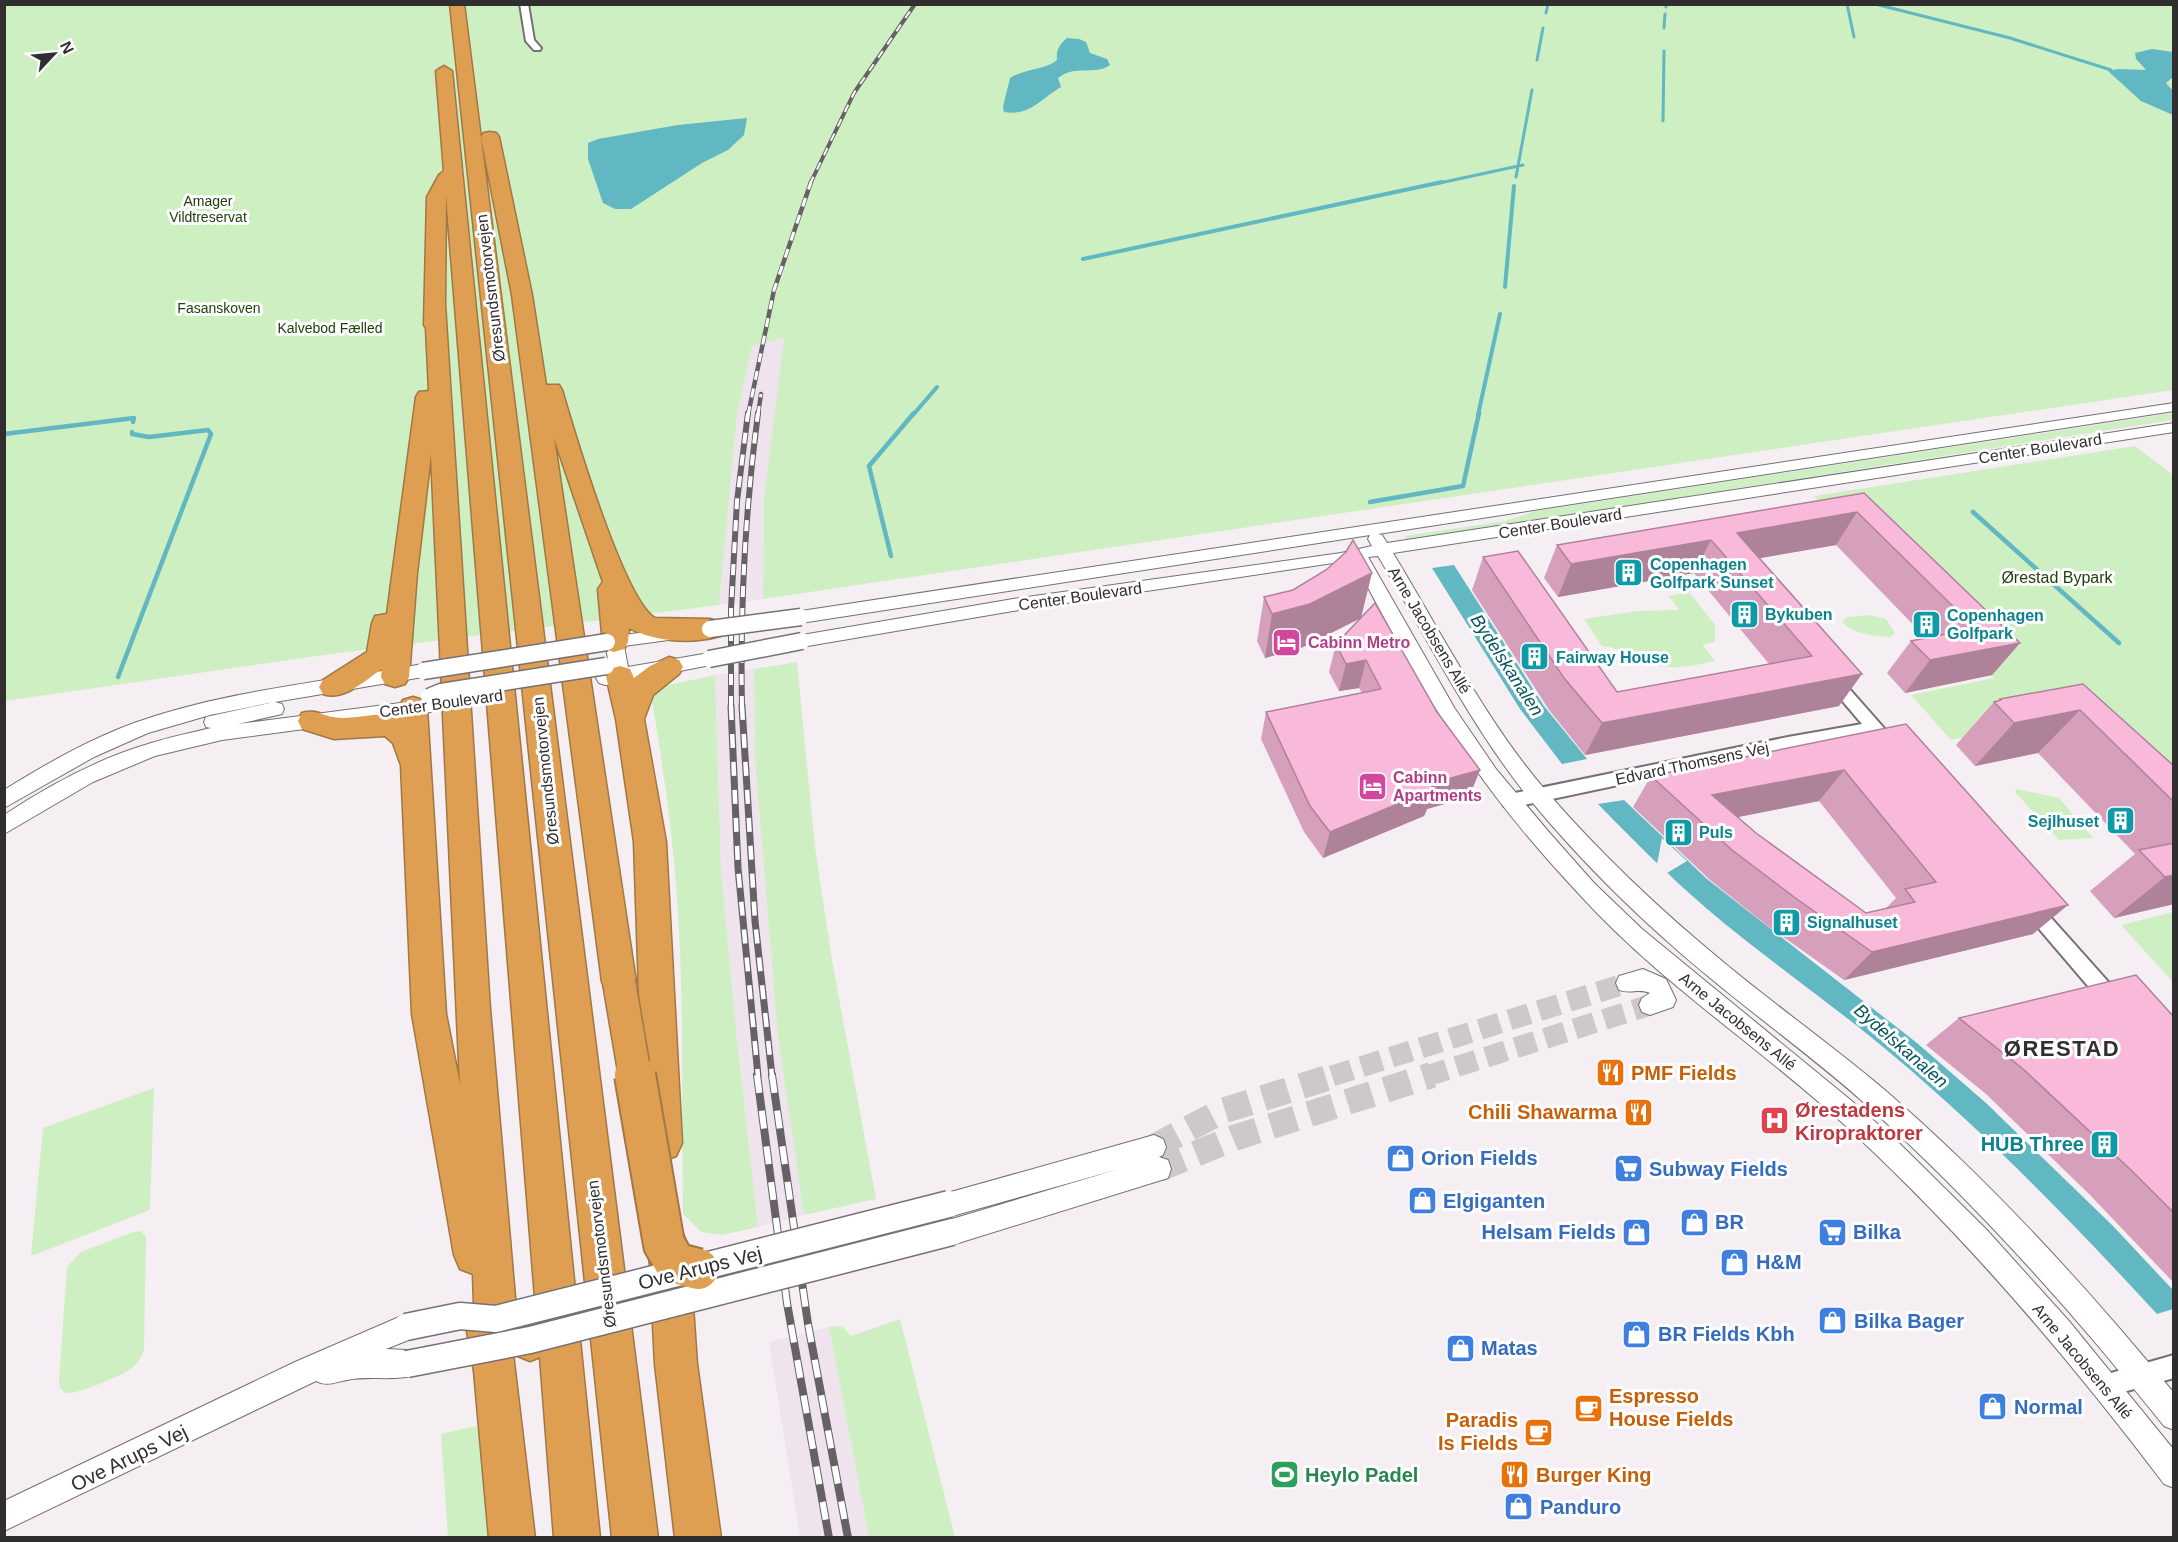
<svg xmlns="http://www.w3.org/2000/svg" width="2178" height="1542" font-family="Arial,sans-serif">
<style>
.built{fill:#efe3ee}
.green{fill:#ceefc1}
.water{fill:#61b7c2}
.pier{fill:#f5eff4}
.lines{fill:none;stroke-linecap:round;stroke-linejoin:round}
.stream-far2{stroke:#61b7c2;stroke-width:3}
.stream-far1{stroke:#61b7c2;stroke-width:4}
.stream{stroke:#61b7c2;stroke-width:4.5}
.tertiary-tunnel-far1{stroke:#cec8cd;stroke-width:21;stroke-dasharray:21 10;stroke-linecap:butt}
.tertiary-tunnel{stroke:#cec8cd;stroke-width:26;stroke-dasharray:26 14;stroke-linecap:butt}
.minor-casing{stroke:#757075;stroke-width:4}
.tertiary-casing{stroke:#757075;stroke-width:2}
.motorway-casing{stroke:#a17746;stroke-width:3}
.minor{fill:#fff;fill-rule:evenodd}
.tertiary{fill:#fff;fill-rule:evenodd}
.motorway{fill:#de9f52;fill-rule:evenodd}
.rail-far4-casing{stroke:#656164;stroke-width:4}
.rail-far3-casing{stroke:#656164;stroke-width:4.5}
.rail-far2-casing{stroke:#656164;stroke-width:6}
.rail-far1-casing{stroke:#656164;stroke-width:7}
.rail-casing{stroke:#656164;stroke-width:8}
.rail-far4{stroke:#fffeff;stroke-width:2;stroke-dasharray:8;stroke-linecap:butt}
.rail-far3{stroke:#fffeff;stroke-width:3;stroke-dasharray:9;stroke-linecap:butt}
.rail-far2{stroke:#fffeff;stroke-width:4;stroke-dasharray:11;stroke-linecap:butt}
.rail-far1{stroke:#fffeff;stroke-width:4.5;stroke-dasharray:14;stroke-linecap:butt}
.rail{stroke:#fffeff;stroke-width:6;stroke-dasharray:18;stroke-linecap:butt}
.tertiary-bridge-far1-casing{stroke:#757075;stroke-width:19;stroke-linecap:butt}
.tertiary-bridge-casing{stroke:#757075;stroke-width:29;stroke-linecap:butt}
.motorway-bridge-far1-casing{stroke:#a17746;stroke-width:35;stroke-linecap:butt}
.motorway-bridge-casing{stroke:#a17746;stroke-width:44;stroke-linecap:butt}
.tertiary-bridge-far1{stroke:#fff;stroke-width:16}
.tertiary-bridge{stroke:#fff;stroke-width:26}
.motorway-bridge-far1{stroke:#de9f52;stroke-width:32}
.motorway-bridge{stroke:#de9f52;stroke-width:40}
.wall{fill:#d69fbc;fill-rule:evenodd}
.shaded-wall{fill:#ae8299}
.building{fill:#f9b9db;stroke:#ae8299;stroke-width:1.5;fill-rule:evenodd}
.labels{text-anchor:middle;stroke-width:6;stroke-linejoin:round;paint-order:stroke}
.far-park-label{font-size:14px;fill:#1e420b;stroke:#fffeff}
.street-label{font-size:16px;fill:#312e30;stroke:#fffeff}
.culture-label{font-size:16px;font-weight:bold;fill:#0d838f;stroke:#fffeff;text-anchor:start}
.park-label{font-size:16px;fill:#1e420b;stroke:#fffeff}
.hotel-label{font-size:16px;font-weight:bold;fill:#b23c85;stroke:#fffeff;text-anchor:start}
.water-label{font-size:18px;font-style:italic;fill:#05555d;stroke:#fffeff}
.near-food-label{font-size:20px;font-weight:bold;fill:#c56008;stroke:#fffeff;text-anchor:start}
.near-health-label{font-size:20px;font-weight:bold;fill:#be3a42;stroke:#fffeff;text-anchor:start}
.near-culture-label{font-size:20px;font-weight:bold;fill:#0d838f;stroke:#fffeff;text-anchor:end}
.near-shop-label{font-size:20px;font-weight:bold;fill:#366cbe;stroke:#fffeff;text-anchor:start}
.near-street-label{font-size:20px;fill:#312e30;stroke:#fffeff}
.near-leisure-label{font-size:20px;font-weight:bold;fill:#27864d;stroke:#fffeff;text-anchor:start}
.district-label{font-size:22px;font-weight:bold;letter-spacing:1.5px;fill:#312e30;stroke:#fffeff}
</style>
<rect width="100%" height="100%" fill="#f5eff4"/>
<!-- built -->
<path class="built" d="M785,338l-21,161 -1,100 -44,6 18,-190 15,-70z
M754,669l1,91 23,277 26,178 -46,12 -21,-187 -16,-170 -6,-195z
M829,1327l40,210h-69l-31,-195z"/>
<!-- green -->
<path class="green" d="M5,5h2168v385l-1410,209 1,-100 20,-161 -32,8 -15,69 -18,190 -388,49 -326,47z
M2173,413v7l-766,120 -2,-4 100,-15 31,-10z
M2135,446l38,29v382l-134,-134 -88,17 -40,-45 83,-17 -180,-182z
M1689,592l26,33v17l-12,3 12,16c-27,6 -47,10 -74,0 -17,-6 -19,-13 -39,-15l-18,-27 53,-8 42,-1 -10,-14z
M1869,615l17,4 9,14 -5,4c-14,-1 -38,-3 -48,-15l5,-5z
M797,662l18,186 17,112 44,239 -72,16 -26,-178 -23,-277 -1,-91z
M715,675l6,195 16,170 21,187 -36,8 -21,-3 -18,-18c-2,-109 2,-220 -7,-329 -5,-63 -14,-127 -25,-190l4,-7z
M2016,789l43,9 34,40 -34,2 -44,-48z
M2173,912l1,69h-2l-51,-56z
M154,1088l-4,122 -119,46 12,-128z
M141,1231l5,6 -2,111c-1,8 -6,15 -12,20 -11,8 -55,27 -67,25l-5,-5 -1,-8 8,-113 14,-15 52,-20z
M900,1319l55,218h-86l-40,-210 13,-1 9,10z
M481,1425l9,112h-42l-7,-103z"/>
<!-- water -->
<path class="water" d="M1067,38l12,1 7,3 4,11 17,6 3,6c-15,11 -34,-1 -52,13l3,9c-19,11 -32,30 -57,25l-1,-5 7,-29c16,-10 36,-8 47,-18 -1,-10 2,-15 10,-22z
M2152,49l21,3v25l-7,6 7,8v24l-32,-14 -33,-30 10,-2 28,1 -10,-11 -1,-6z
M747,118l-3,17 -16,15 -26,13 -71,46h-16l-12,-6 -15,-44v-16l10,-4 80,-14z
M1454,565l90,141 43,53 -25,5 -42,-55 -88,-141z
M1624,800l83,79 210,164 69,60 127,123 60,64v19l-16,5c-83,-90 -168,-178 -262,-257 -61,-52 -128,-97 -189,-149 -38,-33 -73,-68 -108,-104z"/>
<!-- pier -->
<path class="pier" d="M1662,838l25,23 -20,12 -10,-9z"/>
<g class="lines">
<!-- stream-far2 -->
<path class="stream-far2" d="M1666,4v3
M1847,4l7,33
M1875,4l135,34 101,32
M1546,13l2,-9
M1664,28l1,-14
M1537,60l6,-32
M1663,121l1,-70
M1516,177l16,-87
M1435,184l88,-19"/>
<!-- stream-far1 -->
<path class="stream-far1" d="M1083,259l359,-77
M1505,287l9,-101
M913,415l24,-28
M1478,415l22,-101"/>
<!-- stream -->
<path class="stream" d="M4,434l130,-16 -1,4
M1370,502l93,-16 16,-73
M1973,512l146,131
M891,556l-22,-90 45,-53
M118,677l93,-243 -3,-4 -59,7 -17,-3v-2"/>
<!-- tertiary-tunnel-far1 -->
<path class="tertiary-tunnel-far1" d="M1332,1076l295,-93
M1427,1076l223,-71"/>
<!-- tertiary-tunnel -->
<path class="tertiary-tunnel" d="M1154,1147l68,-36 115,-36
M1159,1169l75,-31 198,-63"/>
<defs>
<path id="minor" d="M520,4h8l6,36 7,8 -1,2h-6l-8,-9z
M1833,674l5,2 59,67 2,4 -2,4c-13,4 -19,-8 -26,-16l-83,14 -278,59 -6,-2 -2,-5 2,-5 6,-2 278,-57 74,-13 -34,-40 -3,-4 3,-4z
M2030,898l6,3 83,93 3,6 -3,6 -7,3 -7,-3 -81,-95 -3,-5 3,-5z
M2174,1355v23l-69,19 -8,-4 -4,-8 4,-8z"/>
<path id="tertiary" d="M2174,403v8l-796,123 4,1 5,8 787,-120v9l-781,121c48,79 94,170 154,239 53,61 113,118 175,169 54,45 111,85 164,130 104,90 200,195 288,302v37l-10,-4c-90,-113 -187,-221 -294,-318 -51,-46 -108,-87 -161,-131 -63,-52 -125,-112 -177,-175 -61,-75 -105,-164 -154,-246l-10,1 87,152 41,60 52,62 46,52 48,46 211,173 46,41 87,86 83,92 105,129v38l-10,-4c-99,-131 -205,-255 -327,-366 -85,-76 -181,-139 -258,-224 -42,-45 -83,-93 -117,-145 -41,-60 -74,-125 -109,-189l-340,51 -211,36 -6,-2 -3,-4 3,-4 6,-2 211,-36 328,-46 31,-7 -4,-7 2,-4 -569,88 -6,-2 -3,-4 3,-4 6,-2z
M677,628l6,2 3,4 -3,4 -59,8 4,21 81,-14 6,1 3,5 -3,5 -95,19 -15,2 -6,-2 -3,-5 3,-5 11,-3 -4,-22 -5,-2 -3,-4 3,-4z
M423,664l6,2 3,5 -3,5 -154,26 7,2 2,5 -2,5 -44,10 193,-25 7,2 2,5 -2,5 -216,29 -67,16 -62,26 -89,52v-19c44,-29 93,-56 144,-71 21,-7 42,-11 63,-16l-5,-1 -2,-5 2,-5 68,-15 -64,13 -62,18 -54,24 -90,51v-18c42,-26 84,-50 130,-67 93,-33 192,-41 289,-59z
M1643,969l23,10 10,21 -3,7 -23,8 -8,-3 -3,-7 3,-7 8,-5c-11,-5 -19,1 -31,-3l-3,-7 3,-7z
M1154,1135l9,4 3,8 -3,8 -4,2 9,3 3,9 -3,9 -216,67 -9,-4 -4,-9 4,-9 9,-4 167,-50 -170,48 -9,-4 -4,-9 4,-9z
M406,1314l10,3 3,10 -3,10 -30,12 21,1 10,4 4,10 -4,10c-21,8 -48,1 -70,6 -12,2 -20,7 -31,1l-312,150v-30l291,-139z"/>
<path id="motorway" d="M450,4h14l194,1534h-46z
M444,66l8,5 148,1467h-46l-14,-181 -10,4 -17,-7 22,184h-46l-15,-167 -9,-51 6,-15 3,-1 -1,-30 -13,-5 -6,-14 -42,-241 -11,-249 -8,-22 -8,-7 -51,3 -32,-10 -4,-8 4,-8c13,-4 19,2 31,4 23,4 44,-7 66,0v-9l4,-8 10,-3 10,3 4,8 19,306 14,71 -29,-631 -14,119 -8,104 -4,7 -10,3 -10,-3 -4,-7 1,-8c-18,12 -38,32 -59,25l-4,-7 4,-7 44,-28 5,-29 3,-7 12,-2 29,-217 3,-5 10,-1 -3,-63 -2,-3 3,-128 12,-22 5,-4 -8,-100zM446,195l91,1127 -13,-5 -8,-8 -26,-300 -45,-705z
M490,132l6,1 3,4 33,158 14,90h13l3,5c12,41 62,211 93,228l55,1 10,3 4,7 -4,7c-28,8 -66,6 -91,-8l-1,14 -4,7 -10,3 -10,-3 -4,-7 2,-8 -4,-45 5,-7 -49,-144 82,544 -5,11 -12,4 -12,-4 -5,-11 -90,-687 -31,-158 3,-4z
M669,657l10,3 4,7 -4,7 -26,21 -9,24 22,123 16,301 -6,13 -13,5 -13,-5 -6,-13 -10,-301 -18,-123 -10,-43 4,-7 10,-3 10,3 4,9 16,-12z
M669,1228l14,6 6,14 8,116 24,174h-46l-20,-174 -6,-116 6,-14z"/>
</defs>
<!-- minor casing -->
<use href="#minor" class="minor-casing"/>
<!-- tertiary casing -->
<use href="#tertiary" class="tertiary-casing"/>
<!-- motorway casing -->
<use href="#motorway" class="motorway-casing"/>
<!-- minor -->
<use href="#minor" class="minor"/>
<!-- tertiary -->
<use href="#tertiary" class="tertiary"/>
<!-- motorway -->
<use href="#motorway" class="motorway"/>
<defs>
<path id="rail-far4" d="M810,184l44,-91 61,-89"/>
<path id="rail-far3" d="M748,415l26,-125 37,-108
M758,415l3,-21"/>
<path id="rail-far2" d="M731,707v-98l6,-108 11,-88
M742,707c-2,-98 3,-196 16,-294"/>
<path id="rail-far1" d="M731,706l7,162 20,208
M742,706l13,215 17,155"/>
<path id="rail" d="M757,1075l30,228 42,235
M772,1075l36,249 40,214"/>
</defs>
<!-- rail-far4 casing -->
<use href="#rail-far4" class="rail-far4-casing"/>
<!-- rail-far3 casing -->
<use href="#rail-far3" class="rail-far3-casing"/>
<!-- rail-far2 casing -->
<use href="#rail-far2" class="rail-far2-casing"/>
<!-- rail-far1 casing -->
<use href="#rail-far1" class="rail-far1-casing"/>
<!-- rail casing -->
<use href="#rail" class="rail-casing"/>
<!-- rail-far4 -->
<use href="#rail-far4" class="rail-far4"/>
<!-- rail-far3 -->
<use href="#rail-far3" class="rail-far3"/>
<!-- rail-far2 -->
<use href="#rail-far2" class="rail-far2"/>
<!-- rail-far1 -->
<use href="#rail-far1" class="rail-far1"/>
<!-- rail -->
<use href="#rail" class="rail"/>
<defs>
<path id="tertiary-bridge-far1" d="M710,629l91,-12
M709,659l93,-18
M423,671l184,-29
M429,697l12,-5 165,-26"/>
<path id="tertiary-bridge" d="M406,1327l54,-11 36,3 453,-115
M407,1364l123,-24 422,-108"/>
<path id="motorway-bridge-far1" d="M619,982l16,94"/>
<path id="motorway-bridge" d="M635,1075l29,169 11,19 23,6"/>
</defs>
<!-- tertiary-bridge-far1 casing -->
<use href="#tertiary-bridge-far1" class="tertiary-bridge-far1-casing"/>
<!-- tertiary-bridge casing -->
<use href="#tertiary-bridge" class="tertiary-bridge-casing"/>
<!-- motorway-bridge-far1 casing -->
<use href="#motorway-bridge-far1" class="motorway-bridge-far1-casing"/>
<!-- motorway-bridge casing -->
<use href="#motorway-bridge" class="motorway-bridge-casing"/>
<!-- tertiary-bridge-far1 -->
<use href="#tertiary-bridge-far1" class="tertiary-bridge-far1"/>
<!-- tertiary-bridge -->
<use href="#tertiary-bridge" class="tertiary-bridge"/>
<!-- motorway-bridge-far1 -->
<use href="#motorway-bridge-far1" class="motorway-bridge-far1"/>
<!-- motorway-bridge -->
<use href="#motorway-bridge" class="motorway-bridge"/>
</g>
<!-- wall -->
<path class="wall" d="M1864,493l156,150 -28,32 -87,18 -18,-20 24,-32 15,-3 -90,-93 -77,13 80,148 -254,49 -36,-45 -77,-120 11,-33 134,135 152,-28 -75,-91 -136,24 -14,-19 13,-33z
M1264,597l97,21 -60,30 -36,10 -8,-17z
M1375,603l62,109 43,58 -11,27 -42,12 -3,7 -101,42 -19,-26 -43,-93 5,-27 96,-19 -3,-5 -20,3 -10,-19 7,-28z
M2083,684l91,82v138l-60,14 -24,-27 45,-37 -97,-101 -63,13 -19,-21 38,-43 3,-1 3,-2z
M1906,724l127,210 -189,46 -75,-53 -59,-47 -77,-73 18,-31zM1819,801l77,97 -11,11 -19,4 -110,-80 -18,-16z
M2174,1017v266l-85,-89 -103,-100 -60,-49 33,-27z"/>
<!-- shaded-wall -->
<path class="shaded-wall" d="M1857,512l-21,33 -104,18 5,-30z
M1711,540l-17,33 -136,24 13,-33z
M1372,573l-11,45 -60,30 -36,10 7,-44z
M2020,643l-28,32 -87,18 25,-33z
M1366,660l-7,28 -20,3 7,-27z
M1862,674l-23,32 -254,49 17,-32z
M2080,710l-42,43 -63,13 39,-43z
M1480,770l-11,27 -42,12 -3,7 -101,42 7,-26 100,-48z
M1844,770l-25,31 -116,23 9,-29z
M2174,875v29l-60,14 51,-41z
M2068,905l-35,29 -189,46 28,-28z"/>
<!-- building -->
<path class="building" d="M1864,493l156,150 -90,17 -19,-19 64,-13 -118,-116 -120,21 125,141 -260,49 -38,-45 -81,-121 35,-6 99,141 195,-36 -101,-116 -140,24 -14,-19z
M1353,540l19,33 -62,31 -38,10 -8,-17 29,-7 33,-20 20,-18z
M1375,603l62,109 43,58 -50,14 4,5 -104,43 -20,-26 -44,-94 115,-23 -15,-29 -20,4 -10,-20z
M2083,684l91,82v36l-94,-92 -66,13 -20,-21 7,-2 -1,-1z
M1906,724l162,181 -196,47 -78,-55 -62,-47 -81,-74zM1844,770l92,112 -31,7 10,13 -49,11 -110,-80 -44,-38z
M2174,843v32l-9,2 -26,-27z
M2136,975l38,42v196l-42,-42 -110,-103 -63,-50z"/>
<!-- icons -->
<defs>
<symbol id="building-square" viewBox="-11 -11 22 22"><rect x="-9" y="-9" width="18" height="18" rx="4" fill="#0f9aa8" stroke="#fffeff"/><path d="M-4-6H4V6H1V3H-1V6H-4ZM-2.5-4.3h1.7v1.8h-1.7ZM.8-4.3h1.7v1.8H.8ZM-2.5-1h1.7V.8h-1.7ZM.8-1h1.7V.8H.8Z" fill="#fff"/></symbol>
<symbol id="hotel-square" viewBox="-11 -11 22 22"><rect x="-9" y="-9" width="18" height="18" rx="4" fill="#d1479c" stroke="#fffeff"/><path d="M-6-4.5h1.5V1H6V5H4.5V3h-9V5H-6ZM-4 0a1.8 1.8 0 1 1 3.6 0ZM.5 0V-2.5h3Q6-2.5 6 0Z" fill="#fff"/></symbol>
<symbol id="restaurant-square" viewBox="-11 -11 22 22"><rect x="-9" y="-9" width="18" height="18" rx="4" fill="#e8710a" stroke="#fffeff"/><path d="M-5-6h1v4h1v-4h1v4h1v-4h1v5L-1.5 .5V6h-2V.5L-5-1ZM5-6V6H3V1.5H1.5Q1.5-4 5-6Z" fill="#fff"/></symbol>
<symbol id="hospital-square" viewBox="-11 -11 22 22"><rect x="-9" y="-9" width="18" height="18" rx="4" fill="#e0444e" stroke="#fffeff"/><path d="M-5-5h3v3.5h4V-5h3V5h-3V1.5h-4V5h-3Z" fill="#fff"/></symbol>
<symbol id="shop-square" viewBox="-11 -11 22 22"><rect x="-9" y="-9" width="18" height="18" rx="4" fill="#3f7fe0" stroke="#fffeff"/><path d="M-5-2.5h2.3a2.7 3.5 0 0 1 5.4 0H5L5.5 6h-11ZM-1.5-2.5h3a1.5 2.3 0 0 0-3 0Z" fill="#fff"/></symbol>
<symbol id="supermarket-square" viewBox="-11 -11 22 22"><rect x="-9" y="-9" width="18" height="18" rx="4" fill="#3f7fe0" stroke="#fffeff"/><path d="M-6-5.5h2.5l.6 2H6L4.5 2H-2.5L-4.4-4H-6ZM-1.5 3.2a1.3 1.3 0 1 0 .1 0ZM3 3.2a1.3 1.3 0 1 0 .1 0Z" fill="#fff"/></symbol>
<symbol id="cafe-square" viewBox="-11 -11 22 22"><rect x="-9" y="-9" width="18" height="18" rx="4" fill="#e8710a" stroke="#fffeff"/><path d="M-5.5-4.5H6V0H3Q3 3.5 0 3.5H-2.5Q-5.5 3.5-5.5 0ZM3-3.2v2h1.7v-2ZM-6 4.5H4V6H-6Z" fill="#fff"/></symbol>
<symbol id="stadium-square" viewBox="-11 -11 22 22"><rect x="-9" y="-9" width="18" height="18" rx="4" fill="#2e9e5b" stroke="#fffeff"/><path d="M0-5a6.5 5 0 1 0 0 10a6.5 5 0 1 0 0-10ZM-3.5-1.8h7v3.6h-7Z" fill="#fff"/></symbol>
</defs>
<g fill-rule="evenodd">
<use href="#building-square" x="1612" y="556" width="33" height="33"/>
<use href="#building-square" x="1728" y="598" width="33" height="33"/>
<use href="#building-square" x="1910" y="608" width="33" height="33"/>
<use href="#hotel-square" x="1270" y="626" width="33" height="33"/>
<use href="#building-square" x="1518" y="640" width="33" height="33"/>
<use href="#hotel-square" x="1356" y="770" width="33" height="33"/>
<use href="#building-square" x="2104" y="804" width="33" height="33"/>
<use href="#building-square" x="1662" y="816" width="33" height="33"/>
<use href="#building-square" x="1770" y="906" width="33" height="33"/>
<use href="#restaurant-square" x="1594" y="1056" width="33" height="33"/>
<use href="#restaurant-square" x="1622" y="1096" width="33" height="33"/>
<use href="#hospital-square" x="1758" y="1104" width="33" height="33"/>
<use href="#building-square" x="2088" y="1128" width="33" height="33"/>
<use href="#shop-square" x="1384" y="1142" width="33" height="33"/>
<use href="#supermarket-square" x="1612" y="1152" width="33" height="33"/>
<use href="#shop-square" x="1406" y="1184" width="33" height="33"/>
<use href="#shop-square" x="1678" y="1206" width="33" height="33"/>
<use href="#shop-square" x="1620" y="1216" width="33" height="33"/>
<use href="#supermarket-square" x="1816" y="1216" width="33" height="33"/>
<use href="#shop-square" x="1718" y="1246" width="33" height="33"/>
<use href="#shop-square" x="1816" y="1304" width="33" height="33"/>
<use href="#shop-square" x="1620" y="1318" width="33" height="33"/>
<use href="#shop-square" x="1444" y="1332" width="33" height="33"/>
<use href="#shop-square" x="1976" y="1390" width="33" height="33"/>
<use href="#cafe-square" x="1572" y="1392" width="33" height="33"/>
<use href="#cafe-square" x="1522" y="1416" width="33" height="33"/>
<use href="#stadium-square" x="1268" y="1458" width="33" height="33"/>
<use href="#restaurant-square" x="1498" y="1458" width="33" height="33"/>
<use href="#shop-square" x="1502" y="1490" width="33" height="33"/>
</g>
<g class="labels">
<!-- far-park labels -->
<g class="far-park-label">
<text x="208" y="206">Amager<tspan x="208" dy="16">Vildtreservat</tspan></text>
<text x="219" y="313">Fasanskoven</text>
<text x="330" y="333">Kalvebod Fælled</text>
</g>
<!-- street labels -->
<g class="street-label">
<text transform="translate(490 288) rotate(-97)" y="6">Øresundsmotorvejen</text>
<text transform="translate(2040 448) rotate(-9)" y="6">Center Boulevard</text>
<text transform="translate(1560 523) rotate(-9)" y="6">Center Boulevard</text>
<text transform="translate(1080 596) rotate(-8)" y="6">Center Boulevard</text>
<text transform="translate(1430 630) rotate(59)" y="6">Arne Jacobsens Allé</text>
<text transform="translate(441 703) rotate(-8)" y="6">Center Boulevard</text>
<text transform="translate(1692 763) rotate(-12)" y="6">Edvard Thomsens Vej</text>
<text transform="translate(545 771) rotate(-96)" y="6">Øresundsmotorvejen</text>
<text transform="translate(1738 1021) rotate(39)" y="6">Arne Jacobsens Allé</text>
<text transform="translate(601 1254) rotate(-97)" y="6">Øresundsmotorvejen</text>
<text transform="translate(2083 1361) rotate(50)" y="6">Arne Jacobsens Allé</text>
</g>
<!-- culture labels -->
<g class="culture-label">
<text x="1650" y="570">Copenhagen<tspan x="1650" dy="18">Golfpark Sunset</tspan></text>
<text x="1765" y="620">Bykuben</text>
<text x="1947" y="621">Copenhagen<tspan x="1947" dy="18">Golfpark</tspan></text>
<text x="1556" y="663">Fairway House</text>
<text x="2099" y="827" text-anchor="end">Sejlhuset</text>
<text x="1699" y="838">Puls</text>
<text x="1807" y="928">Signalhuset</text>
</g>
<!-- park labels -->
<g class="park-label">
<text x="2057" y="583">Ørestad Bypark</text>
</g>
<!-- hotel labels -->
<g class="hotel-label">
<text x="1308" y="648">Cabinn Metro</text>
<text x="1393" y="783">Cabinn<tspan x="1393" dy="18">Apartments</tspan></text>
</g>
<!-- water labels -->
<g class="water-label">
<text transform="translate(1507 665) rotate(57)" y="6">Bydelskanalen</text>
<text transform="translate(1901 1046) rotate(41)" y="6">Bydelskanalen</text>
</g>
<!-- near-food labels -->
<g class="near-food-label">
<text x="1631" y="1080">PMF Fields</text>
<text x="1617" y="1119" text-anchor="end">Chili Shawarma</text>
<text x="1609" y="1403">Espresso<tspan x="1609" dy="23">House Fields</tspan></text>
<text x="1518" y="1427" text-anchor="end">Paradis<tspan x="1518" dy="23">Is Fields</tspan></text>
<text x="1536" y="1482">Burger King</text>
</g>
<!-- near-health labels -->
<g class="near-health-label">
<text x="1795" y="1117">Ørestadens<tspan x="1795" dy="23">Kiropraktorer</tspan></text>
</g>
<!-- near-culture labels -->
<g class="near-culture-label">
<text x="2084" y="1151">HUB Three</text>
</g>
<!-- near-shop labels -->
<g class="near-shop-label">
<text x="1421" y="1165">Orion Fields</text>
<text x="1649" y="1176">Subway Fields</text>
<text x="1443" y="1208">Elgiganten</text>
<text x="1715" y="1229">BR</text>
<text x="1616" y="1239" text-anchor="end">Helsam Fields</text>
<text x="1853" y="1239">Bilka</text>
<text x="1756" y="1269">H&amp;M</text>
<text x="1854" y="1328">Bilka Bager</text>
<text x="1658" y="1341">BR Fields Kbh</text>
<text x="1481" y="1355">Matas</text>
<text x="2014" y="1414">Normal</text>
<text x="1540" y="1514">Panduro</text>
</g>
<!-- near-street labels -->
<g class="near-street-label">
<text transform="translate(700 1268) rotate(-14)" y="7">Ove Arups Vej</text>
<text transform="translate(129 1458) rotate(-26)" y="7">Ove Arups Vej</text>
</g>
<!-- near-leisure labels -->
<g class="near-leisure-label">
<text x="1305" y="1482">Heylo Padel</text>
</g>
<!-- district labels -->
<g class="district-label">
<text x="2062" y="1056">ØRESTAD</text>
</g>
</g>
<!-- border -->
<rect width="2178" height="1542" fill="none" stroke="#312e30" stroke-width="12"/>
<!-- north arrow -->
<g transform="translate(54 54) rotate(64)" stroke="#fffeff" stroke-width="4.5" paint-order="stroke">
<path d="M0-4.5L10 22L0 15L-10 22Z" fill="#312e30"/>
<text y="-9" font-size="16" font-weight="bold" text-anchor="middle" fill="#312e30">N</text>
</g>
</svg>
